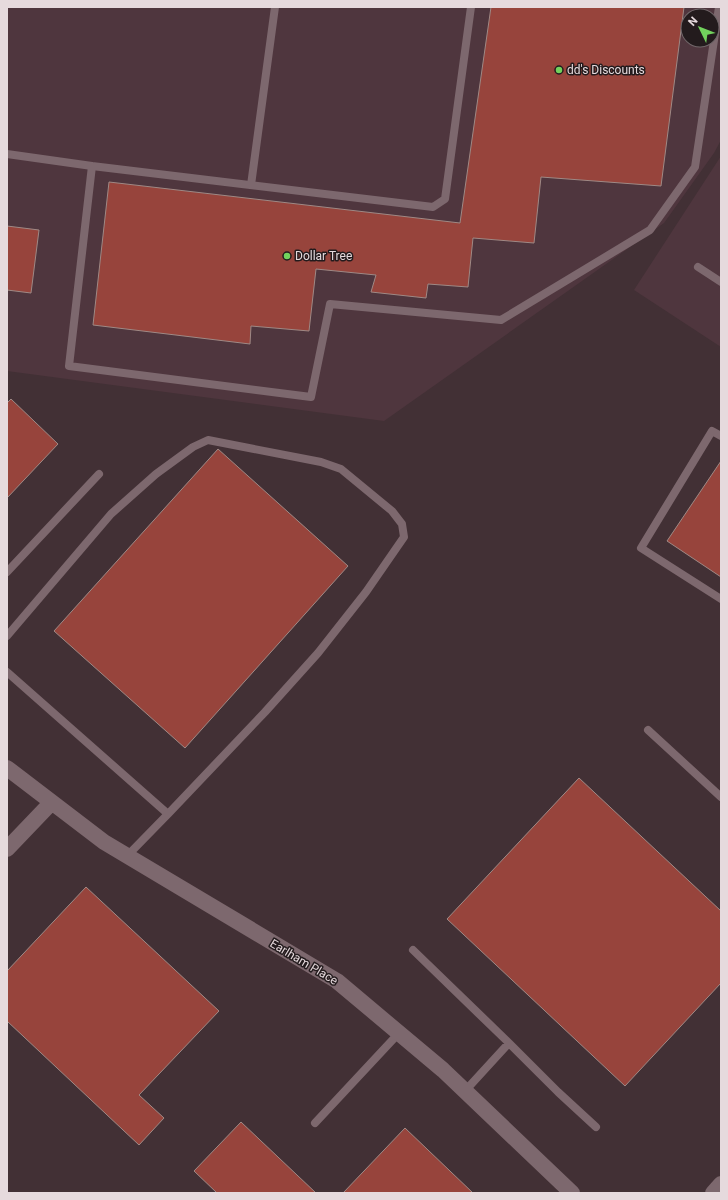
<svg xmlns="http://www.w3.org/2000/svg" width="728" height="1200" font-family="Roboto,sans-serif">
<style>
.built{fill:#4f363e;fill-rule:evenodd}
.building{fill:#97443c;stroke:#9f8985}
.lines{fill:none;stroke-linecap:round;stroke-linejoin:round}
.lane{stroke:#7d686e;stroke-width:8}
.street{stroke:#7d686e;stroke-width:16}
.poi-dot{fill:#72d25d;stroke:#231b1d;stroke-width:1.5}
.labels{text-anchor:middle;stroke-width:3;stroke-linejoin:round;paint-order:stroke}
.poi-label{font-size:12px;fill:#e6dadd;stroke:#231b1d;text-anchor:start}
.street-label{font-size:12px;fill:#e6dadd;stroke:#231b1d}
</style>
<rect width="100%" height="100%" fill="#423035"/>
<!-- built -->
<path class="built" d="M7,7h714v133l-7,13 -50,70 -280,198 -377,-50zM688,16h24v24h-24z
M721,156v191l-87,-57z"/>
<!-- building -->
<path class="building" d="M491,7h193l-23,179 -120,-9 -7,66 -61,-5 -5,49 -40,-3 -2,14 -55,-6 5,-17 -60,-6 -7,62 -58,-5 -1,18 -157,-19 16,-143 351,41z
M7,226l32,4 -8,63 -24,-3z
M11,399l47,45 -51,54v-95z
M218,449l130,117 -163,182 -131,-117z
M721,461v116l-54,-36z
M579,778l142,133v72l-96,103 -178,-167z
M86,887l133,124 -80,84 25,23 -25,27 -132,-124v-50z
M241,1122l75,71h-99l-23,-22z
M405,1128l68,65h-130z"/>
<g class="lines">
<!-- lane -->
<path class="lane" d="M471,7l-26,192 -12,8 -341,-41 -23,200 242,31 19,-93 171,16 149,-90 45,-63 24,-160
M7,154l85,12
M251,185l24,-178
M698,267l23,15
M721,436l-9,-5 -71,117 80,51
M7,572l92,-98
M7,636l104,-122 45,-40 37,-27 15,-7 113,22 20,7 51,42 10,13 2,13 -38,55 -48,61 -53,59 -97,102
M7,672l161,142 -41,42
M648,730l73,67
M413,950l96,93 -44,48
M509,1043l49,49 38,35
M315,1123l84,-90"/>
<!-- street -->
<path class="street" d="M7,768l97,74 233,139 106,89 129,123
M7,849l44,-46
M713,1193l8,-9"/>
</g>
<!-- markers -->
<g class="poi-dot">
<circle cx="559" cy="70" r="4"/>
<circle cx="287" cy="256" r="4"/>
</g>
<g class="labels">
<!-- poi labels -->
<g class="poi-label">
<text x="567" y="74">dd's Discounts</text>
<text x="295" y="260">Dollar Tree</text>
</g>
<!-- street labels -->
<g class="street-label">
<text transform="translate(304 962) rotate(31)" y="4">Earlham Place</text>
</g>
</g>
<!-- border -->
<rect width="728" height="1200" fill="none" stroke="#e6dadd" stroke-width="16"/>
<!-- north arrow -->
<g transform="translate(700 28) rotate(313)"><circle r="19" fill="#231b1d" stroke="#71676a"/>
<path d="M0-3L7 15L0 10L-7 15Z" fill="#72d25d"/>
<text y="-6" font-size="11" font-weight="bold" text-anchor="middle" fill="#e6dadd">N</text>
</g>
</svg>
